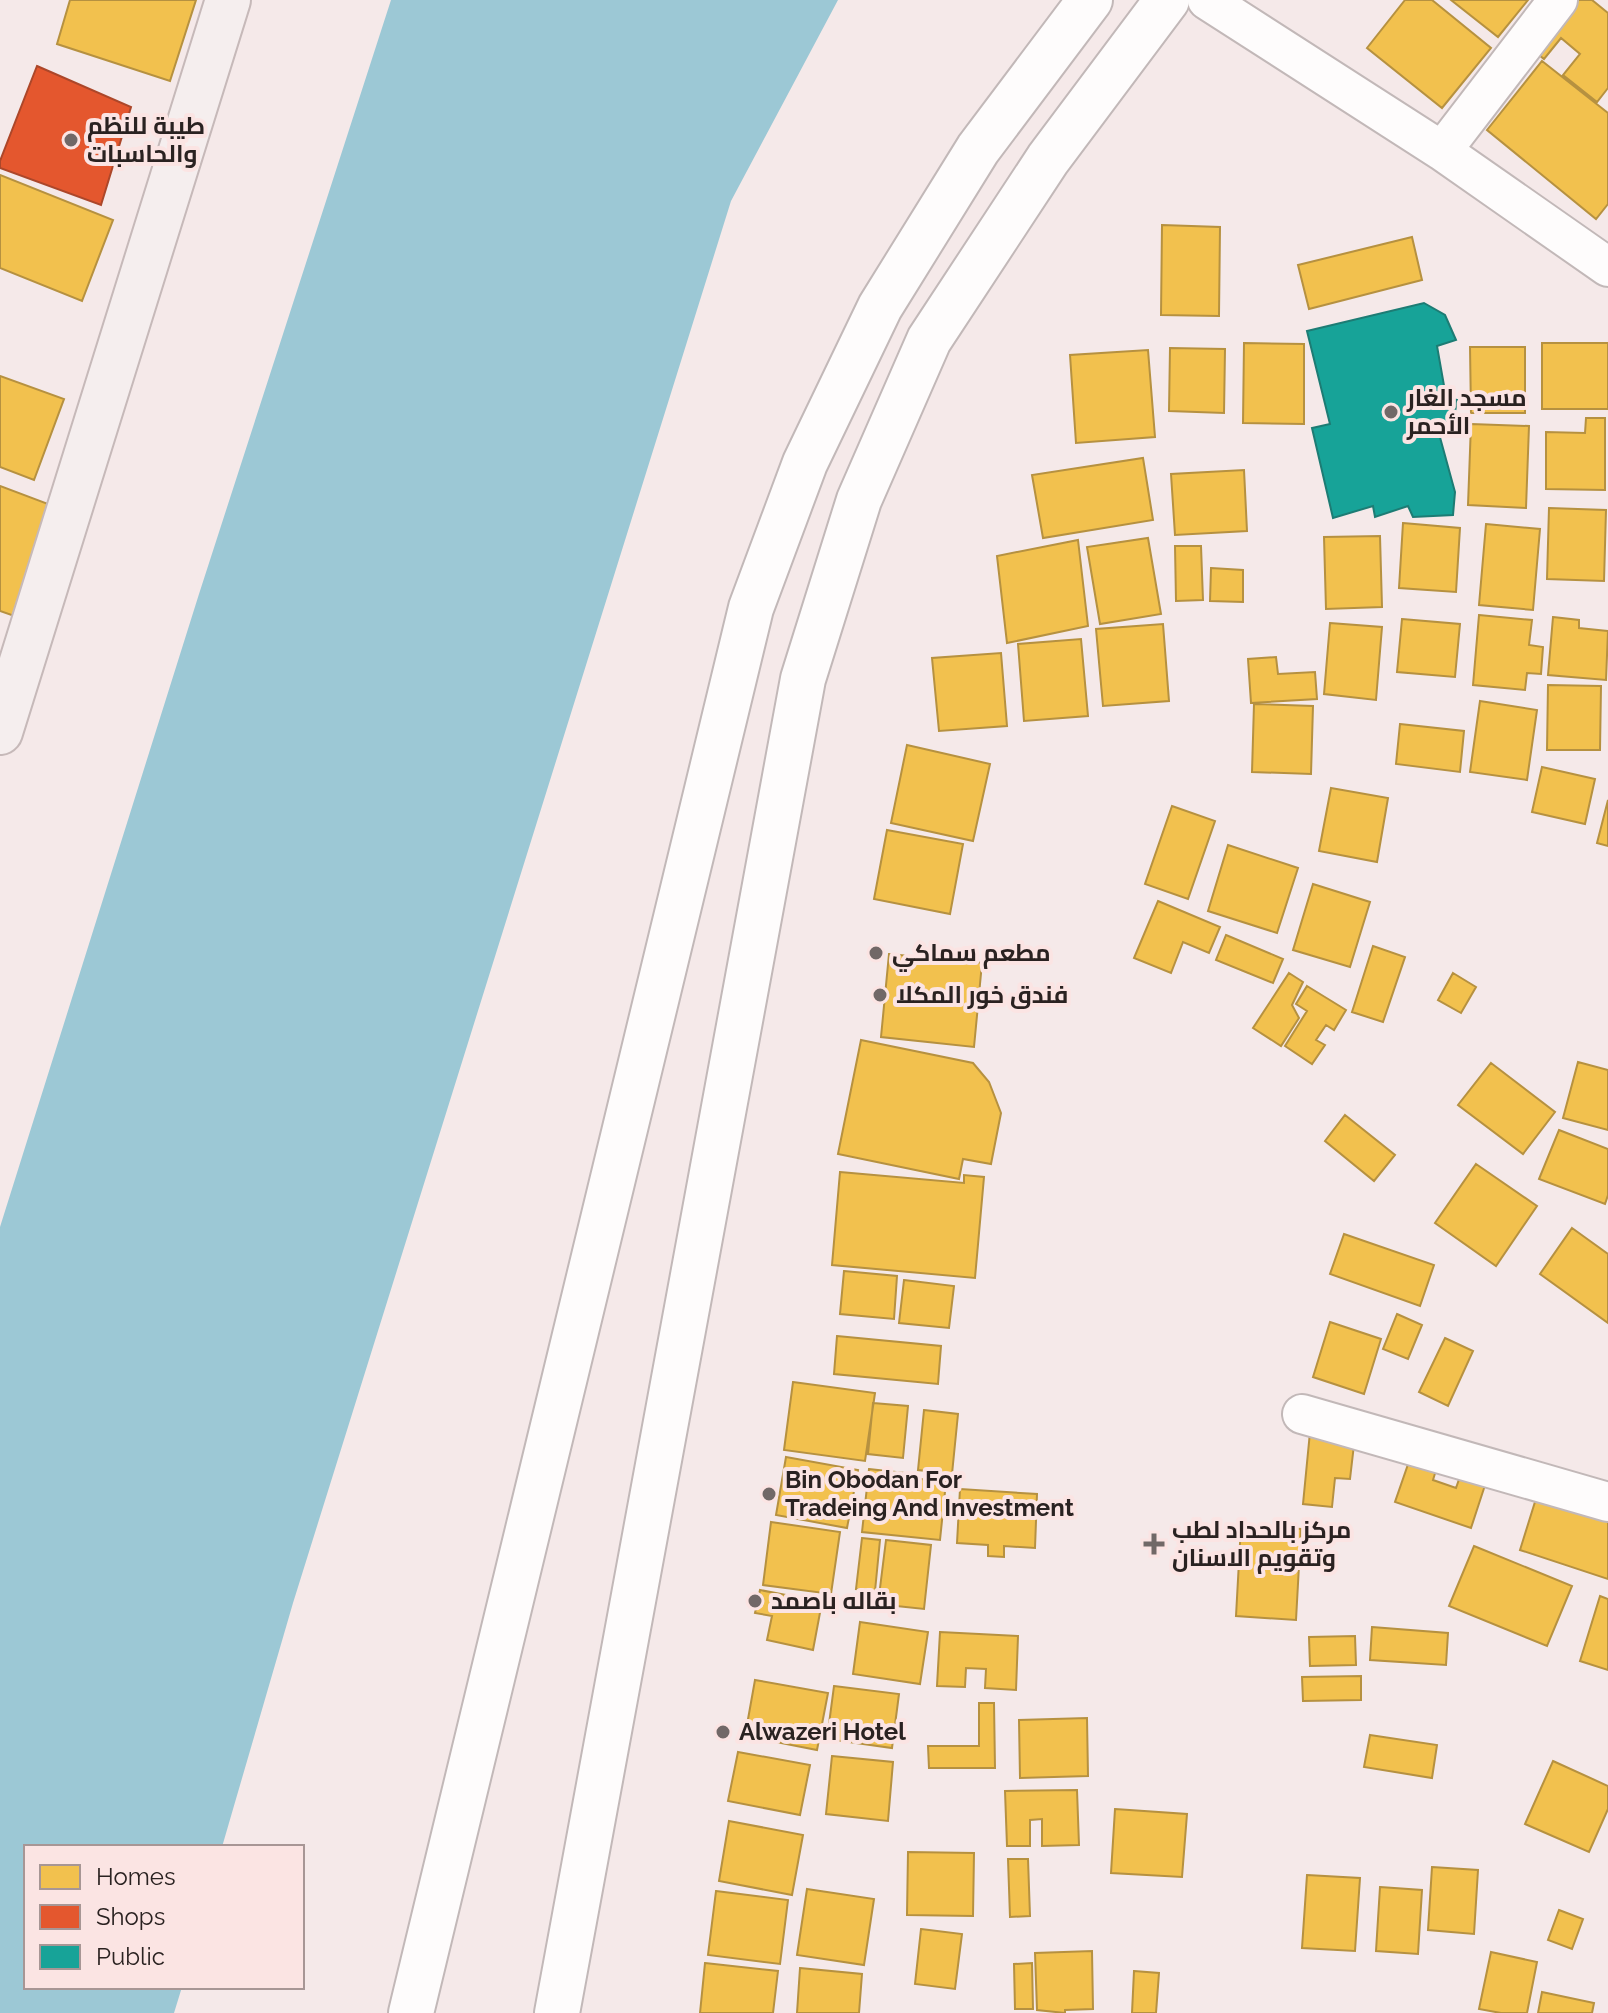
<svg xmlns="http://www.w3.org/2000/svg" width="1608" height="2013" font-family="Raleway,Cairo,sans-serif">
<style>
.water{fill:#9cc8d5}
.homes{fill:#f2c14e;stroke:#b69140;stroke-width:2}
.shops{fill:#e4572e;stroke:#ac472a;stroke-width:2}
.public{fill:#17a398;stroke:#1d7c74;stroke-width:2}
.lines{fill:none;stroke-linecap:round;stroke-linejoin:round}
.minor-casing{stroke:#c2b8b8;stroke-width:42}
.secondary-casing{stroke:#c2b8b8;stroke-width:48}
.trunk-casing{stroke:#c6b9b9;stroke-width:48}
.minor{stroke:#fefcfc;stroke-width:38}
.secondary{stroke:#fefcfc;stroke-width:44}
.trunk{stroke:#f5eeee;stroke-width:44}
.poi-dot{fill:#716867;stroke:#fbe4e3;stroke-width:3}
.labels{text-anchor:middle;stroke-width:8;stroke-linejoin:round;paint-order:stroke}
.poi-label{font-size:24px;font-weight:bold;fill:#2a2221;stroke:#fbe4e3;text-anchor:start}
</style>
<rect width="100%" height="100%" fill="#f5e9e9"/>
<!-- water -->
<path class="water" d="M391,0h447l-107,201 -438,1402 -71,244h-196v140h156l-8,26h-174v-786l199,-633z"/>
<!-- homes -->
<path class="homes" d="M70,0h126l-26,81 -113,-37z
M1405,0h27l59,48 -49,60 -75,-60z
M1451,0h77l-30,37z
M1565,0h27l16,13v75l-11,14 -34,-27 17,-21 -19,-16 -17,21 -16,-13z
M1542,61l66,52v91l-12,15 -109,-89z
M0,175l113,45 -31,81 -82,-33z
M1162,225l58,2 -1,89 -58,-1z
M1412,237l10,43 -113,29 -11,-44z
M1244,343l60,1v80l-61,-1z
M1542,343h66v66h-66z
M1470,347h55v66h-54z
M1170,348l55,1 -1,64 -55,-2z
M1148,350l7,87 -79,6 -6,-88z
M0,376l64,23 -30,81 -34,-13z
M1586,418h19v72l-59,-1v-57l39,1z
M1471,424l58,2 -3,82 -58,-3z
M1143,458l10,62 -110,18 -11,-63z
M1244,470l3,61 -72,4 -4,-61z
M0,486l64,24 -41,109 -23,-8z
M1549,508l57,2 -2,71 -57,-2z
M1403,523l57,5 -4,64 -57,-4z
M1486,524l54,5 -7,81 -54,-5z
M1380,536l2,71 -56,2 -2,-72z
M1148,538l13,76 -61,10 -13,-77z
M1078,540l10,86 -81,17 -10,-87z
M1175,546h26l2,54 -27,1z
M1211,568l32,2v32l-33,-1z
M1479,615l53,5 -3,25 14,2 -2,27 -14,-1 -2,17 -52,-5z
M1553,617l26,3v8l29,3 -2,49 -58,-5z
M1402,619l58,5 -5,53 -58,-5z
M1330,623l52,4 -6,73 -52,-6z
M1163,624l6,77 -66,5 -7,-77z
M1081,639l7,77 -64,5 -6,-77z
M1001,653l6,73 -68,5 -7,-73z
M1276,657l2,17 37,-2 2,27 -66,4 -3,-44z
M1548,685l53,1 -1,64h-53z
M1480,701l57,9 -10,70 -57,-8z
M1254,704l59,2 -2,68 -59,-2z
M1400,724l64,7 -4,41 -64,-8z
M907,745l83,19 -17,77 -82,-18z
M1542,767l53,12 -10,45 -53,-12z
M1331,788l57,10 -11,64 -58,-11z
M1608,800v46l-11,-3z
M1172,806l43,15 -27,78 -43,-15z
M887,830l76,14 -13,70 -76,-15z
M1228,845l70,23 -21,65 -69,-22z
M1313,884l57,18 -20,65 -57,-17z
M1158,901l62,26 -11,26 -26,-11 -12,31 -37,-15z
M1226,935l57,24 -10,24 -57,-23z
M1373,946l32,11 -22,65 -31,-10z
M889,954l93,9 -8,84 -93,-10z
M1289,973l14,9 -11,23 7,13 -18,28 -28,-18z
M1453,973l23,14 -15,26 -23,-13z
M1307,986l39,24 -12,20 -8,-5 -10,15 9,5 -13,19 -27,-18 22,-35 -11,-7z
M861,1040l112,23 16,19 12,31 -10,51 -28,-5 -4,20 -121,-25z
M1578,1062l30,8v60l-45,-12z
M1491,1063l64,49 -32,42 -65,-49z
M1345,1115l50,40 -21,26 -49,-40z
M1559,1130l49,19v46l-3,9 -66,-25z
M1476,1164l61,42 -41,60 -61,-43z
M840,1172l124,11v-8l20,2 -9,101 -143,-13z
M1572,1228l36,26v69l-68,-49z
M1344,1234l90,31 -14,41 -90,-32z
M844,1271l53,5 -3,43 -54,-5z
M904,1280l50,6 -5,42 -50,-5z
M1397,1314l25,11 -14,34 -25,-10z
M1330,1322l51,17 -17,55 -51,-17z
M837,1336l104,10 -3,38 -104,-10z
M1445,1338l28,13 -25,55 -29,-14z
M793,1382l82,11 -10,68 -81,-11z
M873,1403l35,3 -5,52 -35,-4z
M924,1410l34,4 -6,60 -34,-4z
M1310,1432l45,4 -5,43 -15,-1 -3,29 -29,-3z
M1414,1447l26,10 -7,23 23,8 8,-23 25,8 -18,55 -76,-26z
M786,1457l72,13 -11,58 -71,-13z
M869,1469l35,4v4l42,5 -6,58 -78,-8z
M960,1489l77,5 -2,54 -31,-2v11l-16,-1v-11l-31,-2z
M1539,1489l69,23v67l-88,-29z
M771,1522l69,10 -9,62 -68,-9z
M1241,1525l60,4 -5,91 -60,-4z
M862,1538l18,2 -5,51 -19,-2z
M886,1540l45,5 -7,64 -46,-5z
M1474,1546l98,40 -25,60 -98,-40z
M760,1590l62,12 -9,48 -46,-10 5,-24 -17,-3z
M1600,1596l8,3v71l-28,-9z
M860,1622l68,10 -8,52 -67,-10z
M1372,1627l76,6 -2,32 -76,-5z
M940,1632l78,4 -2,54 -31,-2 1,-19 -20,-1 -1,19 -28,-1z
M1355,1636l1,29 -46,1 -1,-29z
M1361,1676v24l-58,1 -1,-24z
M755,1680l73,13 -11,57 -72,-14z
M834,1686l65,8 -7,54 -65,-9z
M979,1703h15l1,65h-66l-1,-22h51z
M1087,1718l1,58 -68,2 -1,-58z
M1370,1735l67,10 -5,33 -68,-11z
M738,1752l72,13 -10,50 -72,-14z
M832,1756l61,6 -5,59 -62,-7z
M1553,1761l55,25v23l-19,43 -64,-28z
M1077,1790l2,55 -37,1v-27l-12,1v26h-23l-2,-55z
M1115,1809l72,5 -5,63 -71,-4z
M729,1821l74,14 -11,60 -73,-14z
M908,1852l66,1 -1,63 -66,-1z
M1008,1859h20l2,57 -20,1z
M1432,1867l46,3 -4,64 -46,-4z
M1307,1875l53,3 -5,73 -53,-3z
M1380,1887l42,3 -4,64 -42,-3z
M807,1889l67,10 -10,66 -67,-10z
M716,1891l72,9 -8,64 -72,-9z
M1559,1910l24,9 -11,30 -24,-9z
M921,1929l41,5 -7,55 -40,-5z
M1092,1951l1,58 -28,1v3l-28,-3 -2,-57z
M1491,1952l46,10 -10,51h-26l-22,-4z
M705,1963l73,8 -5,42h-73z
M1032,1963l1,46h-18l-1,-45z
M800,1968l62,6 -3,39h-62z
M1134,1971l25,2 -3,40h-24z
M1542,1992l52,11 -2,10h-54z"/>
<!-- shops -->
<path class="shops" d="M37,66l94,41 -30,98 -101,-37v-7z"/>
<!-- public -->
<path class="public" d="M1424,303l21,12 11,25 -19,6 9,51 11,3 -5,30h-14l17,62 -2,23 -40,2 -5,-11 -33,11 -2,-11 -40,12 -21,-90 18,-4 -23,-93z"/>
<g class="lines">
<defs>
<path id="minor" d="M1207,0l235,151 166,116
M1442,151l116,-151
M1302,1414l306,88"/>
<path id="secondary" d="M411,2013l340,-1405 54,-145 75,-156 98,-158 112,-149
M557,2013l246,-1334 56,-179 70,-160 119,-181 119,-159"/>
<path id="trunk" d="M0,732l228,-732"/>
</defs>
<!-- minor casing -->
<use href="#minor" class="minor-casing"/>
<!-- secondary casing -->
<use href="#secondary" class="secondary-casing"/>
<!-- trunk casing -->
<use href="#trunk" class="trunk-casing"/>
<!-- minor -->
<use href="#minor" class="minor"/>
<!-- secondary -->
<use href="#secondary" class="secondary"/>
<!-- trunk -->
<use href="#trunk" class="trunk"/>
</g>
<!-- markers -->
<g class="poi-dot">
<circle cx="71" cy="140" r="8"/>
<circle cx="1391" cy="412" r="8"/>
<circle cx="876" cy="953" r="8"/>
<circle cx="880" cy="995" r="8"/>
<circle cx="769" cy="1494" r="8"/>
<path d="M1150 1532h8v8h8v8h-8v8h-8v-8h-8v-8h8z"/>
<circle cx="755" cy="1601" r="8"/>
<circle cx="723" cy="1732" r="8"/>
</g>
<g class="labels">
<!-- poi labels -->
<g class="poi-label">
<text x="87" y="134">طيبة للنظم<tspan x="87" dy="28">والحاسبات</tspan></text>
<text x="1407" y="406">مسجد الغار<tspan x="1407" dy="28">الأحمر</tspan></text>
<text x="892" y="961">مطعم سماكي</text>
<text x="896" y="1003">فندق خور المكلا</text>
<text x="785" y="1488">Bin Obodan For<tspan x="785" dy="28">Tradeing And Investment</tspan></text>
<text x="1172" y="1538">مركز بالحداد لطب<tspan x="1172" dy="28">وتقويم الاسنان</tspan></text>
<text x="771" y="1609">بقاله باصمد</text>
<text x="739" y="1740">Alwazeri Hotel</text>
</g>
</g>
<!-- legend -->
<rect x="24" y="1845" width="280" height="144" fill="#fbe4e3" stroke="#a79695" stroke-width="2"/>
<rect x="40" y="1865" width="40" height="24" fill="#f2c14e" stroke="#a79695" stroke-width="2"/>
<text x="96" y="1885" font-size="24" fill="#2a2221">Homes</text>
<rect x="40" y="1905" width="40" height="24" fill="#e4572e" stroke="#a79695" stroke-width="2"/>
<text x="96" y="1925" font-size="24" fill="#2a2221">Shops</text>
<rect x="40" y="1945" width="40" height="24" fill="#17a398" stroke="#a79695" stroke-width="2"/>
<text x="96" y="1965" font-size="24" fill="#2a2221">Public</text>
</svg>
